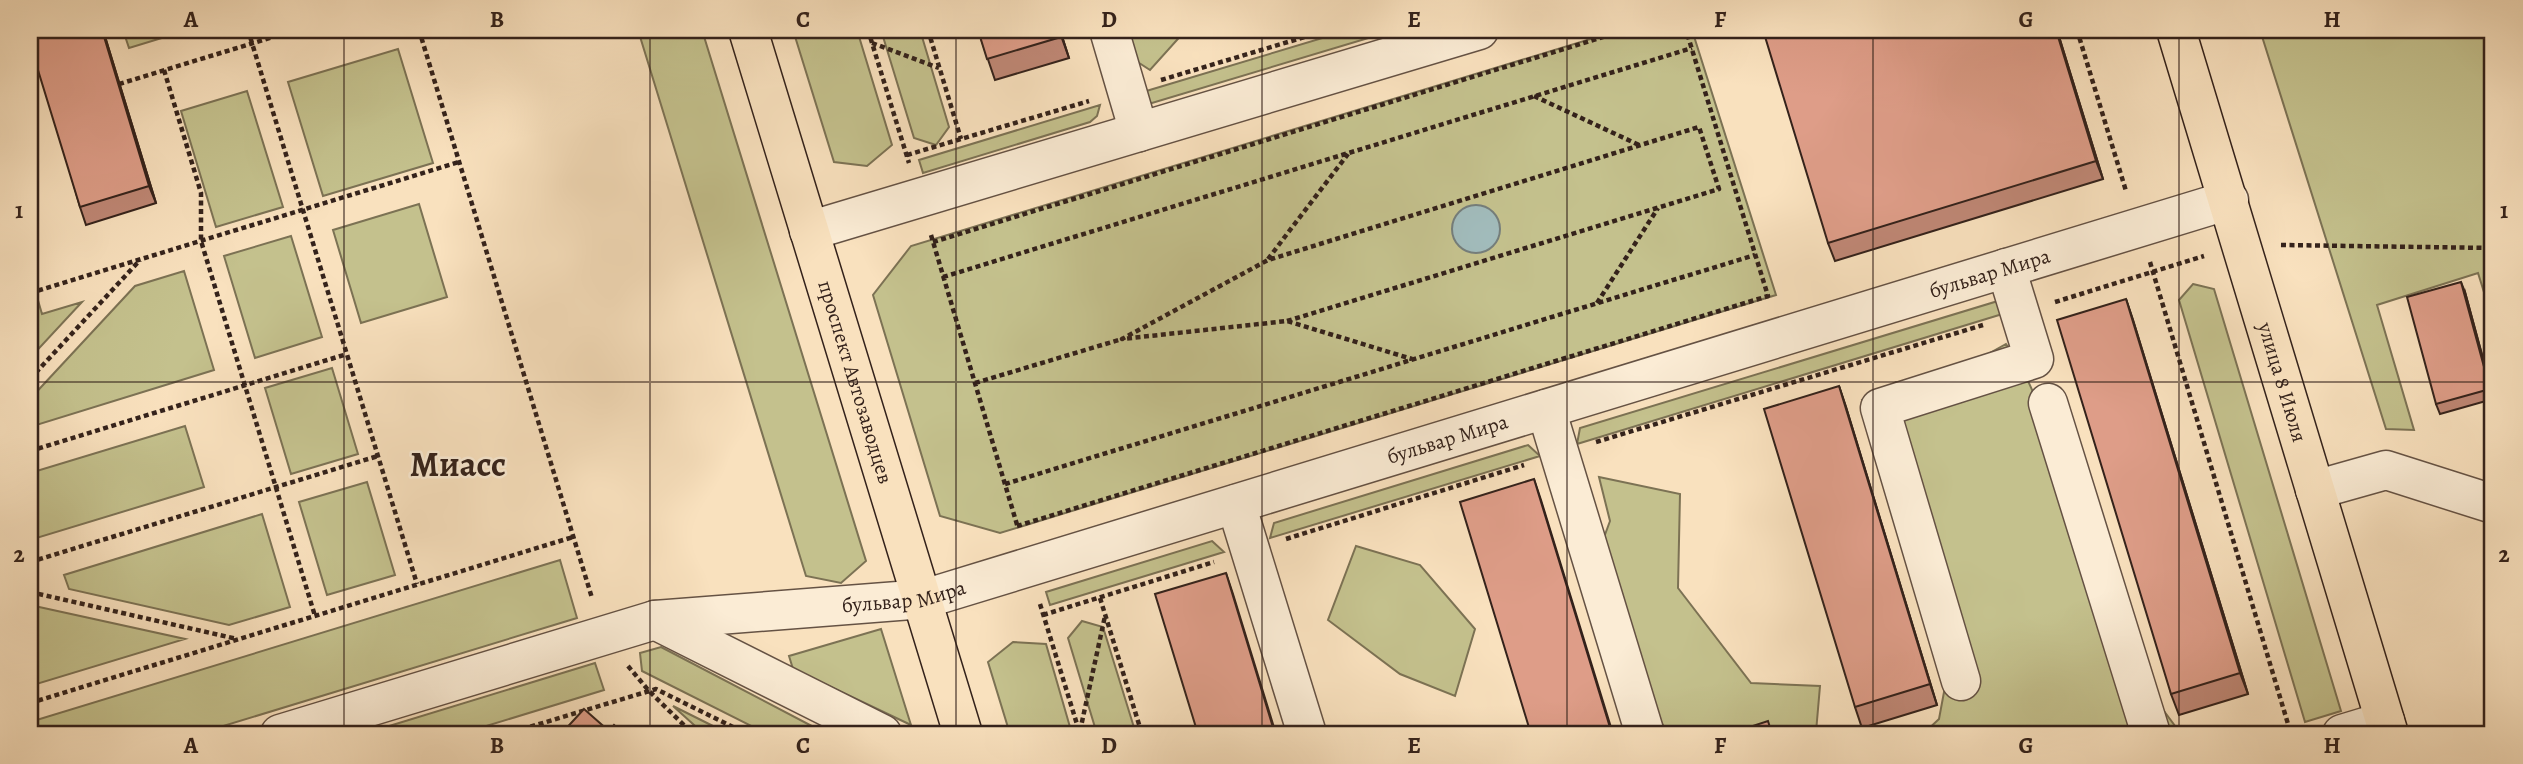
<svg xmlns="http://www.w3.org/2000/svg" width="2523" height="764" font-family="Alegreya,serif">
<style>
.green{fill:#c4c18d;stroke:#7c7254;stroke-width:2}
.water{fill:#a1bbbb;stroke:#757e7b;stroke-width:2}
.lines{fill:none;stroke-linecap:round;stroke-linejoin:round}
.minor-casing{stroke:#655244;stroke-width:41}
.major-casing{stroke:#34221b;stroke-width:41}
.path{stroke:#34221b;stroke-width:4.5;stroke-dasharray:5 3.5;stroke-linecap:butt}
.minor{stroke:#fbecd5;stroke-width:38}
.major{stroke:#f9e1be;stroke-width:38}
.wall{fill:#bf8775;stroke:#34221b;stroke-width:2}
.shaded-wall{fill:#9b6e5f;stroke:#34221b;stroke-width:2}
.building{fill:#de9d88;stroke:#34221b;stroke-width:2}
.grid{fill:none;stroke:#34221b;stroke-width:2;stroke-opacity:0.55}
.labels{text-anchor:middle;stroke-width:5;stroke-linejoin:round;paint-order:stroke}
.street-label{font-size:21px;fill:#34221b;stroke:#fbecd5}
.town-label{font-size:35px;font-weight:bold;fill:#34221b;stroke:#fbecd5}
.neatline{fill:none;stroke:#34221b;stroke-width:2.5}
.grid-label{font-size:23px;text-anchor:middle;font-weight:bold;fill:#34221b}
</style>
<rect width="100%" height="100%" fill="#f9e1be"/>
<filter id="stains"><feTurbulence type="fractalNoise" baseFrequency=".00286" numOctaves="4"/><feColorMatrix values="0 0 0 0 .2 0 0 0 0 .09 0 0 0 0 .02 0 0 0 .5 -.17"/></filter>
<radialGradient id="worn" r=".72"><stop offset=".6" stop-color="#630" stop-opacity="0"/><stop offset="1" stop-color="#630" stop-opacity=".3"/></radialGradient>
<!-- green -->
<path class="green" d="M123,30h65l-59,18z
M638,30h64l164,531 -25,22 -35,-7z
M793,30h64l35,115 -25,21 -33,-4z
M881,30h39l29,97 -13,18 -22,-7z
M1131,30h62l-8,1 -35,39 -20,-13z
M1349,30h46l-243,73 -11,-1 -8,-7z
M1620,30h72l84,265 -776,238 -60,-17 -67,-221 38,-49z
M2260,30h233v291l-15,-48 -101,32 37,125 -28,-1z
M398,49l35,114 -110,33 -35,-114z
M247,91l36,116 -67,20 -35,-116z
M1100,105l-3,11 -7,6 -167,51 -4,-13z
M419,204l28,93 -86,26 -28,-93z
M291,236l31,101 -67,21 -31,-102z
M184,271l30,99 -184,57v-28l105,-113z
M30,273l12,41 40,-12 -52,56z
M2193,284l21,5 127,422 -36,11 -126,-422z
M1998,301l11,11 -432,132 3,-16z
M2006,344l13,17 19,42 80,246 63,85h-258l16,-15 8,-43 -30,-107 -55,-169 34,-18 31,6z
M332,368l26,86 -67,20 -26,-86z
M185,426l19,61 -174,53v-67z
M1528,445l12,11 -270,82 4,-15z
M1599,477l81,17 -2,94 73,95 69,3 -4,46 -148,2 -83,-145 25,-68z
M367,482l28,93 -68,20 -28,-93z
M262,514l28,93 -61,18 -160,-36 -5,-14z
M1212,541l12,11 -174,53 -4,-13z
M1356,546l64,19 55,64 -20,67 -55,-22 -72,-54z
M560,560l17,58 -380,116h-167v-12z
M30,605l155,34 -155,47z
M1082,621l21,6 33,107h-39l-29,-96z
M881,629l30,96 -118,-56 -4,-13z
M1013,642l33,2 26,90h-62l-22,-72z
M661,647l166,87h-60l-125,-63 -2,-18z
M595,663l9,27 -144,44h-97z
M673,706l56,28h-25z"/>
<!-- water -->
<path class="water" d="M1452 229a24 24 0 1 1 48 0a24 24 0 1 1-48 0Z"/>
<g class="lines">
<defs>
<g id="minor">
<path d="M1109,30l30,102"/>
<path d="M809,231l670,-201"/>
<path d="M2048,403l103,331"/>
<path d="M1546,409l99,325"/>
<path d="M2315,490l71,-20 107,34"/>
<path d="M1236,504l71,230"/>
<path d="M655,620l227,114"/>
<path d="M1961,681l-81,-273 154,-49 -28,-91"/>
<path id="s1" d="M280,734l375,-114 269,-21 1305,-399"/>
<path d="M2342,734l43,-13"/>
</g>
<g id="major">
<path id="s2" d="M748,30l215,704"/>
<path id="s3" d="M2176,30l213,704"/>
</g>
</defs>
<!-- minor casing -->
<use href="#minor" class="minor-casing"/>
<!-- major casing -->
<use href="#major" class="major-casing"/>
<!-- path -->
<path class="path" d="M248,30l169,554
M419,30l173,568
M868,30l41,133
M928,30l33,109
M2077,30l49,161
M872,43l67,25
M164,70l37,123v48l114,375
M1161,80l167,-50
M119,84l177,-54
M1534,96l105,49
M907,155l182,-54
M931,235l87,293
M933,242l693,-212
M2281,245l212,3
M1268,259l80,-105
M2150,262l141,472
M943,277l749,-229
M30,293l429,-131
M2055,302l149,-46
M1597,303l61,-95
M1287,321l432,-132 -20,-62 -431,133 -146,79 165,-18 125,38
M30,379l110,-119
M975,383l147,-44
M1596,442l387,-117
M30,451l317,-97
M1005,484l750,-229
M1017,526l751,-230 -82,-266
M1286,539l238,-74
M30,562l348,-106
M30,592l207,47
M1100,598l42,136
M1040,604l40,130
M1043,615l171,-53
M628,666l21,25 44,43
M30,703l543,-166
M1080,731l25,-115
M506,734l150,-45 91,45"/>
<!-- minor -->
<use href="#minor" class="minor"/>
<!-- major -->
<use href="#major" class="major"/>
</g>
<!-- wall -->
<path class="wall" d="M30,30h73l53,173 -70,22 -6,-18z
M978,30h82l9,28 -74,22z
M2057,30l46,149 -268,82 -7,-18z
M2465,292l28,103v4l-53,15 -4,-10z
M2126,299l7,21 115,374 -69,21 -8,-21z
M1839,386l7,21 91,298 -75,23 -7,-21z"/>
<!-- shaded-wall -->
<path class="shaded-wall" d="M102,30h1l53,173 -7,-17z
M1059,30h1l9,28z
M2056,30h1l46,149 -7,-18z
M2461,282l4,10 28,104 -3,-7z
M2126,299l7,21 115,374 -8,-21z
M1839,386l7,21 91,298 -7,-21z
M1534,479l7,21 72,234h-1z
M1226,573l7,21 43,140h-1z"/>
<!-- building -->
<path class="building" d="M30,30h72l47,156 -69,21 -50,-163z
M978,30h81l2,7 -74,22z
M1763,30h293l40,131 -268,82z
M2461,282l29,107 -54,15 -29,-107z
M2126,299l114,374 -69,21 -114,-374z
M1839,386l91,298 -75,23 -91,-298z
M1534,479l78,255h-81l-71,-232z
M1226,573l49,161h-77l-43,-140z
M584,709l25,22 5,-6 10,9h-63z
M1768,721l4,13h-37l-1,-2z"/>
<!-- grid -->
<path class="grid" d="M344,30v704M650,30v704M956,30v704M1262,30v704M1567,30v704M1873,30v704M2179,30v704M30,382h2463"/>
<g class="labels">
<!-- street labels -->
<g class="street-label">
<text dy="7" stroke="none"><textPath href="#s1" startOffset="1776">бульвар Мира</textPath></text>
<text dy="7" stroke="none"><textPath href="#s2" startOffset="368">проспект Автозаводцев</textPath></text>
<text dy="7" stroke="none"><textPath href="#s3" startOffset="368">улица 8 Июля</textPath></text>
<text dy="7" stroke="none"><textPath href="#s1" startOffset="1209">бульвар Мира</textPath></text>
<text dy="7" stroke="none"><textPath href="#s1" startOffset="642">бульвар Мира</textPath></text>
</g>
<!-- town labels -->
<g class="town-label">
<text x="458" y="476">Миасс</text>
</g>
</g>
<!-- margin -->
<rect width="2523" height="764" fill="none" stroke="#f9e1be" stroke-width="77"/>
<rect x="38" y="38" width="2446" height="688" class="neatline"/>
<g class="grid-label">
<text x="191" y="27">A</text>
<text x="497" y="27">B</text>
<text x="803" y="27">C</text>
<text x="1109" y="27">D</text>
<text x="1414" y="27">E</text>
<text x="1720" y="27">F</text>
<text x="2026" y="27">G</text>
<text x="2332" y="27">H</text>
<text x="19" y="218">1</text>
<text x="2504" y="218">1</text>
<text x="19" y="562">2</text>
<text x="2504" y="562">2</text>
<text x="191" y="753">A</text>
<text x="497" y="753">B</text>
<text x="803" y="753">C</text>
<text x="1109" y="753">D</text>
<text x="1414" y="753">E</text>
<text x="1720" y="753">F</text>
<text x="2026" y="753">G</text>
<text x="2332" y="753">H</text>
</g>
<rect width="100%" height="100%" filter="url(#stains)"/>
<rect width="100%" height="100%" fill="url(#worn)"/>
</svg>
